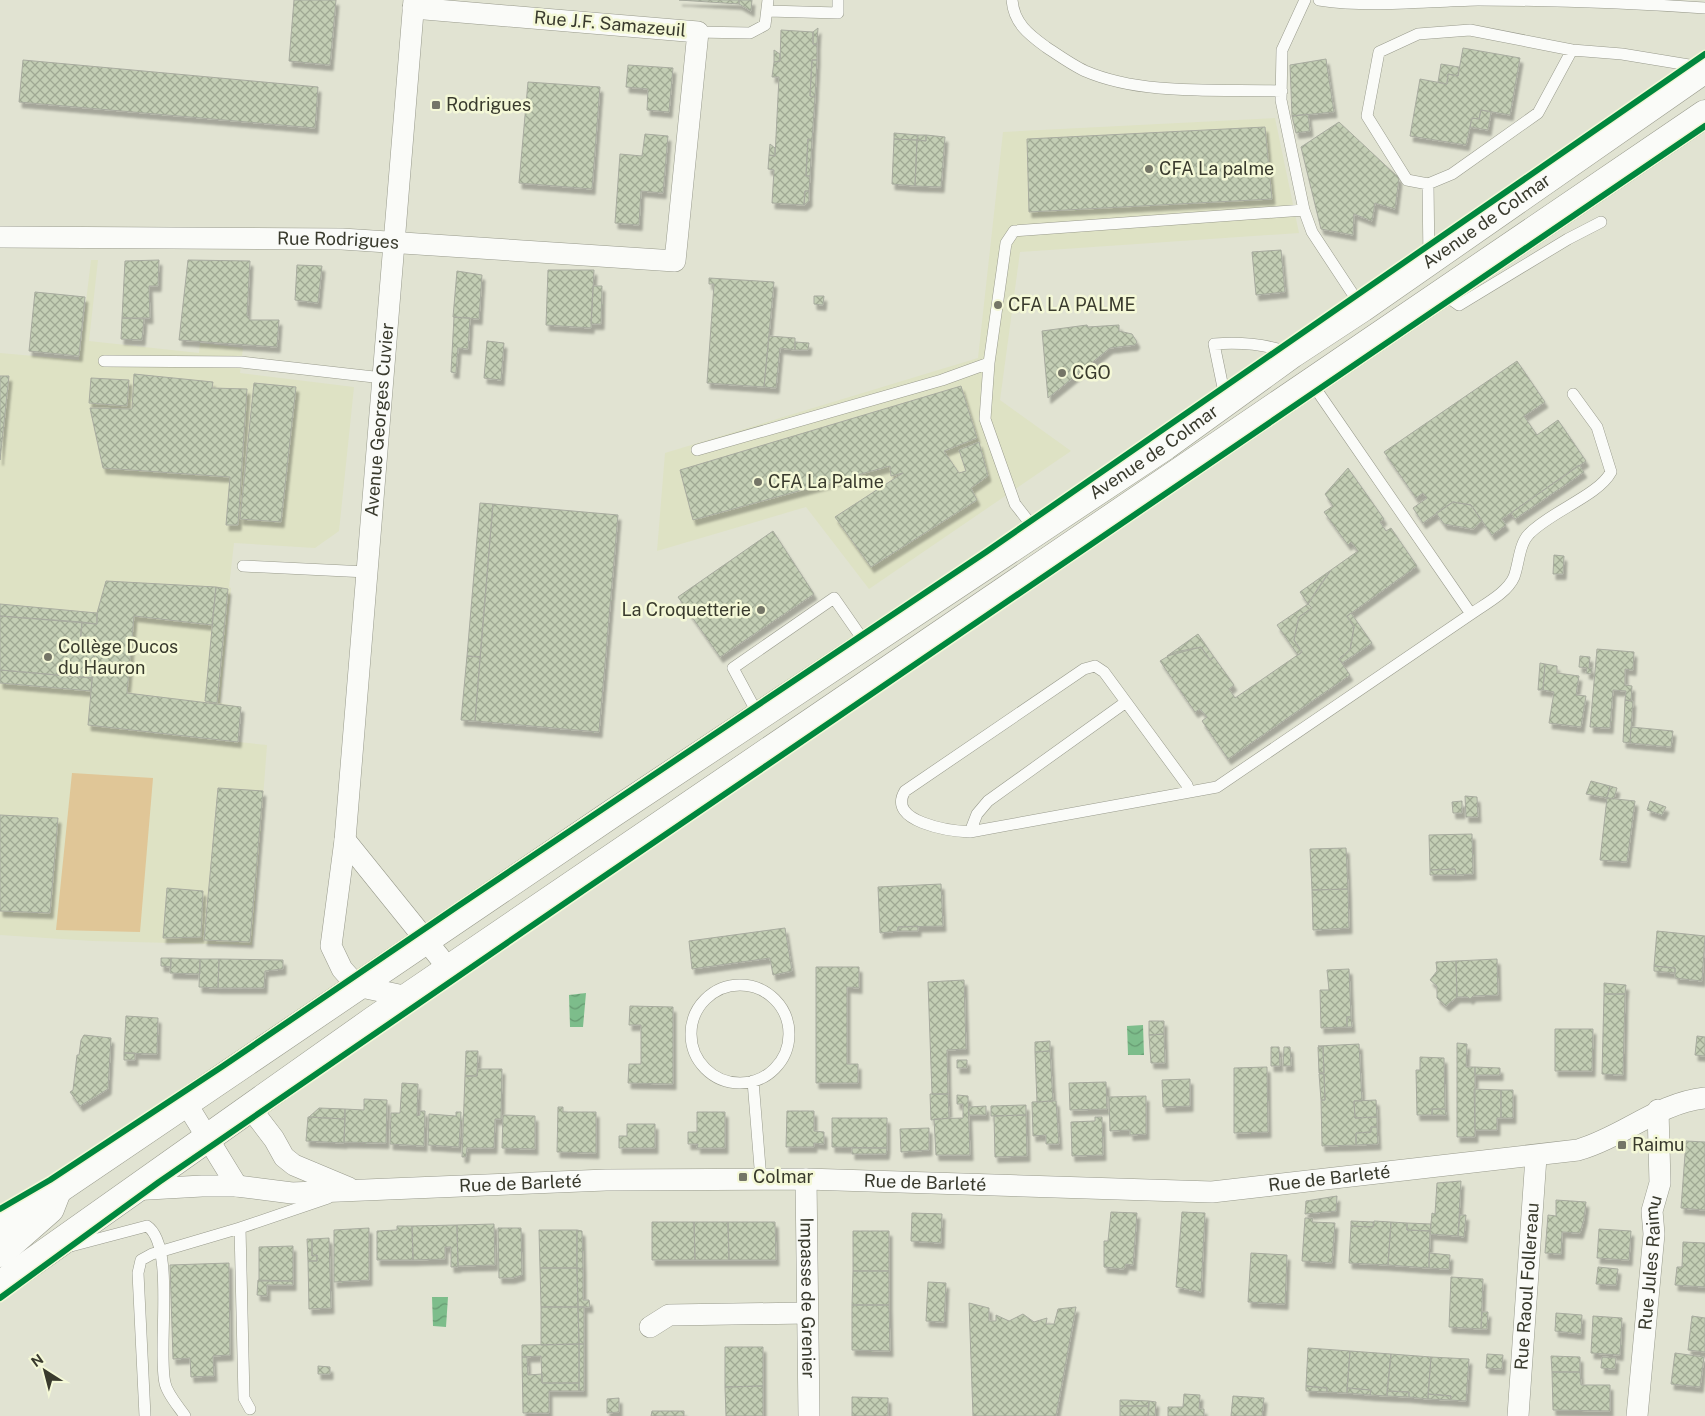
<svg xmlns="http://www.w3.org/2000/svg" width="1705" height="1416" font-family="'Public Sans',sans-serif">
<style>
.built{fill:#dee2c4}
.grass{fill:#e0c697}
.water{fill:url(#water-waves)}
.building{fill:url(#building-cross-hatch);stroke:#a8ab9f;filter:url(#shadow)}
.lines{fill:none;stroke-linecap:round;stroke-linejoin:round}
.service-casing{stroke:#989a8c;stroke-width:12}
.minor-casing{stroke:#989a8c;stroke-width:22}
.secondary-casing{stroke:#989a8c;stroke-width:29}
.primary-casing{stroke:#989a8c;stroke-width:29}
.service{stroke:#fafbf8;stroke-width:11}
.minor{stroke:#fafbf8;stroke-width:21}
.secondary{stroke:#fafbf8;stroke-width:28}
.primary{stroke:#fafbf8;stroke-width:28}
.cycleway-casing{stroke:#f4f8d7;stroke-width:9}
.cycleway{stroke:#00873e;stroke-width:6}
.poi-dot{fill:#747567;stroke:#f4f8d7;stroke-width:2}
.labels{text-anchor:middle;stroke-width:5;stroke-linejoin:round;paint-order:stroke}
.street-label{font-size:18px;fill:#393a2d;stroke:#f4f8d7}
.poi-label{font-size:18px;fill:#393a2d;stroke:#f4f8d7;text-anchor:start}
</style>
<defs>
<pattern id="water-waves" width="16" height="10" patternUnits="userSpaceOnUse" patternTransform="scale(1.25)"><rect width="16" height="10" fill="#7dbd8b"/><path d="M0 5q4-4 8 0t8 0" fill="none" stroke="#679b72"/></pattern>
<pattern id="building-cross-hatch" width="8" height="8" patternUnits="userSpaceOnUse" patternTransform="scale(1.25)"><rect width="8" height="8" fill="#c3ceb4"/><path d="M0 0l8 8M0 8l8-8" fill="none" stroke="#9fa893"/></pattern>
<filter id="shadow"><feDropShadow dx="3" dy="5.5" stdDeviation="1" flood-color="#0004"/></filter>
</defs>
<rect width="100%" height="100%" fill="#e1e3d2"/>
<!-- built -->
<path class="built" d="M1275,118l24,115 -279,19 -20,148 71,51 -202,138 -63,-82 -149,44 8,-98 313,-95 25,-226z
M91,260h7l-9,81 110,12 1,-10 43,5 -3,25 114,14 -15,144 -24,17 -81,-5 -5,44 2,1 -11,115 21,4 -3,35 29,3 -15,200 -159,-4 -93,-6v-582l79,7z"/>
<!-- grass -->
<path class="grass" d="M72,773l81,5 -13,154 -84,-2z"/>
<!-- water -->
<path class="water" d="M586,993l-3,34h-13l-1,-32z
M1143,1025l1,30h-16l-1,-29z
M432,1297h16l-2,30 -13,-1z"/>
<!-- building -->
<path class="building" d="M294,0h42l-6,65 -41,-4z
M679,0h60v4z
M739,0h13l-1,11 -12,-7z
M818,28l-1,16h-4v-12z
M781,30l32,2v12h4v16h-5l-2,36 5,1 -3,43 -4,-1 -2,37h4l-1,15h-4l-1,14 -32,-2 2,-33 -6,-1 1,-14 6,1 4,-79h-7l2,-15 6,-1z
M1463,48l57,10 -10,57 -29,-5 -2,9 -7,-1 -6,27 -56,-9 10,-57 27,5 1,-10 10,2z
M774,50l6,4v7l-6,1z
M1326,59l8,53 -42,4 -2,-51z
M23,60l295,27 -3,41 -296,-26z
M812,60h5l-2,37 -5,-1z
M1441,64l18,3 -1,9 -10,-2 -1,10 -9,-2z
M628,65l45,3 -4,44 -22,-2 1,-21 -22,-2z
M528,82l72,5 -8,102 -73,-6z
M1481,110l10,2 -3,18 -18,-3 2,-9 7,1z
M1308,114l2,17 -14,2 -4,-17z
M1339,122l60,56 -4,31 -20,-6 -3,18 -18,-7 -1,21 -32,-6 -20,-82z
M1265,127l7,72 -243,13 -2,-73z
M894,133l24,2 -1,5 -23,-1z
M645,134l23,2 -5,57 -22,-2 -2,34 -24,-2 5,-69 22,2z
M918,135h8v6l-9,-1z
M926,135l19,2 -4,50 -26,-1 2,-46 9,1z
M808,139l4,1 -2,36h-4z
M894,139l23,1 -2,46 -23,-2z
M770,144l5,4v8l-6,-1z
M805,191h4v10l-5,4z
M1281,250l4,42 -29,3 -4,-43z
M159,260l-1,26h-9l1,32h-28l3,-57z
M188,260l62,1 -3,54 3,5h29l-2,27 -98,-7z
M297,265l25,1 -4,37 -23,-3z
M548,270h46l-3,58 -45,-3z
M457,271l25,4 -3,44 -26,-2z
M709,278l65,4 -10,105 -57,-4 7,-99h-5z
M593,286h9l-1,38h-10z
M35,292l50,5 -6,59 -50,-5z
M814,296h10l-1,9 -9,-1z
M454,317l16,1 -2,31 -10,-1 -2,25 -5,-1z
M122,318l22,1 -2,21 -21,-1z
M1087,325l1,2 31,-2v6l13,3 5,8 -2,3 -25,3 -62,50 -6,-67z
M769,336l26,2v12l-15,-2 -4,40 -12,-1z
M487,341l17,2 -3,37 -17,-2z
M795,342l14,1 -1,7h-13z
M1517,361l28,41 -21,14 13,19 21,-15 28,41 -84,58 4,6 -14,10 -21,-30 -18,-3 -30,21 -10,-15 14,-10 -4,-5 -7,5 -32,-46z
M134,374l79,8 -1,6 35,1 -9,136h-12l4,-48 -127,-9 -13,-60 42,1z
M0,376h9l-9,84z
M91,378l38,2 -2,26 -38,-3z
M254,383l42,4 -15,135 -41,-3z
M961,386l16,52 -33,13 15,22 7,-2 -7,-21 20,-8 9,34 -17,12 6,12 -106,67 -36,-50 68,-44 -12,3 -1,-10 -197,54 -13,-50z
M1579,465l5,7 -69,47 -4,-6z
M1348,468l36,51 -4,3 6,9 5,-3 26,38 -70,50 7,11 -4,23 -11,9 11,16 -122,84 -26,-38 5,-4 -7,-8 -5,3 -35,-51 15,-9 26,-5 9,13 4,-3 20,28 -5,4 6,9 67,-46 -8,-12 5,-23 13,-9 -4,-4 23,-34 27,-19 -7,-9 -3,3 -24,-33 9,-6 -8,-12z
M1453,502l18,3 11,16 -9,8 -29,-5 -8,-11z
M480,503l13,1 -13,153 -13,-1z
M493,504l125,11 -19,217 -124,-11z
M773,531l41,63 -94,63 -42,-60z
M1554,555l10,1 -1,18h-10z
M1331,570l-9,12 -14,22 -8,-12z
M106,581l110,6 -4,38 -78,-9 -7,77 114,14 -3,35 -150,-17 7,-77 -15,-3 2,-23 15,2v-11z
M216,587l12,2 -11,114 -12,-2z
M0,604l97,9v11l-97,-8z
M1308,604l4,4 -13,9 -5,23 8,12 -4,3 -21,-30z
M1351,613l21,30 -30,20 -3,-4 11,-9 4,-23 -7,-11z
M0,616l82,6 -2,23 15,3 -3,30 -92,-8z
M1198,634l16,23 -4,3 -9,-13 -34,9z
M1597,649l37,3 -1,18 -8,-1v16l7,1 -1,15 -6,-1 1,-9 -13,-1 -3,38 -20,-1z
M467,656l13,1 -5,64 -14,-1z
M1580,656l10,1 -1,11h3l-1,6 -5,-1 1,-5 -8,-1z
M1540,663l5,1 -2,26h-5z
M1545,664l12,2v7l22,3 -3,19 10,1 -5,31 -32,-4 5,-31 -11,-2z
M0,670l92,8 -1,13 -91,-8z
M1625,700l8,1 -3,42 -7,-1z
M1631,727l42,4 -2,16 -41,-4z
M1591,781l19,5 -3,12 -21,-4z
M1610,786l7,2 -3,11 -7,-1z
M218,788l45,3 -13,151 -46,-2z
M1465,796l12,1 1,20h-12z
M1607,798l28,3 -8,61 -27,-2z
M1462,801v12h-9l-1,-11z
M1650,801l16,6 -4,8 -15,-5z
M0,815l58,3 -8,95 -50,-2z
M1472,834l1,40 -17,1 -1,-6 -25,1 -1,-35z
M1346,848l2,41 -36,1 -2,-41z
M1455,869l1,6h-26v-5z
M941,884l2,42 -45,1v4l-18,2 -2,-46z
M167,888l36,3 -2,46 -38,1z
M1348,889l1,39 -36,2 -1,-40z
M918,926v5h-20v-4z
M785,928l7,43 -19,4 -3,-17 -78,11 -3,-28z
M1657,931l48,5 -3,45 -27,-3v-10l-21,-2z
M161,958h10v9l-10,-1z
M171,958l29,1v15l-30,-1z
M200,959h19l-1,29 -19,-1z
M219,959l64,1v9l-18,2 -1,17h-46z
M1497,959l1,36 -25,1 -3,3 -2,-2h-11l-1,-36z
M1456,961l1,36 -11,9 -9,-8v-12l-7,-6 7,-9 -1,-9z
M1654,966l21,2v5l-21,-2z
M816,967h43v21l-12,-1v77h11v19h-42z
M1349,969l2,48h-4v10l-26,1 -1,-38h9l-2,-20z
M964,980l2,69 -19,1 1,44h-16l-4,-112z
M1604,983l22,2 -1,9h-21z
M1604,994h21l-2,81 -21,-1z
M630,1006l43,1v77l-45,-1 1,-19h12v-39h-12z
M126,1016l32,2 -1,36 -33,-1z
M1347,1017h4l1,10h-5z
M1149,1021h15v13l-15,1z
M1555,1029h38l-1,42h-37z
M1164,1034l1,29h-14l-2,-28z
M84,1035l27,3 -3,51 -28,17 -10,-14 3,-2 4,-35h2l2,-15z
M1697,1036l8,1v19l-10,-1z
M1050,1041v10l-15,1v-10z
M1457,1043l10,1 -1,23h9v70h-18z
M1359,1044l3,57h-8l1,17 22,-1v10h-6v5l-15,1v12l-34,1 -1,-46h4l-1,-26 -5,-1h5l-1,-26 -5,-1z
M1271,1047h8l1,19h-9z
M1284,1047h6l1,19h-8z
M1318,1047h5l1,26h-5z
M466,1051h12l-1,25h-12z
M1050,1051l3,50 -16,1 -2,-50z
M124,1053h11v7h-11z
M1420,1057l24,1 1,51h-13v6h-15l-1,-45h4z
M957,1060h10v8h-10z
M1267,1067l1,65 -34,1v-65z
M1475,1067l25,1v7h-25z
M478,1069h24l-1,50h-6l-1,29h-27l-1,9h-4l3,-81h12z
M1319,1074h5l1,26h-4z
M1190,1079v27l-27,1 -1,-27z
M1106,1082l1,27 -37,1 -1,-27z
M402,1083l16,1 -1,32 3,-1v-4h5l-1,35 -34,-2 1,-31h9z
M1474,1089l27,1v28h-4v12h-22z
M1501,1090h12v28h-12z
M930,1094h18l1,24 -18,2z
M957,1095l11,1 2,59h-34l-2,-36 29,-1v-14h-6z
M1146,1096v38l-16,1v-5l-20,1 -1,-34z
M364,1099l23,1 -1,43 -42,-1 1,-33 19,1z
M1376,1100l1,17 -22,1 -1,-17z
M1053,1101h3l3,43h-13v-9l-13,1 -1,-34z
M1026,1105v10l-35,1v-10z
M986,1106v9h-17v-8z
M558,1107h5v5h33v41l-39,-1z
M319,1108l26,1v10l-36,-2z
M1432,1109h13l1,6h-14z
M787,1111h27v20l10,1v12l-10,-1v4h-28z
M456,1112h5l-2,35 -31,-2 1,-31 27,2z
M697,1112h28v36h-28l1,-4h-10v-12h9z
M503,1115l32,1v33l-33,-1z
M1026,1115l1,41 -32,1 -1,-41z
M308,1117l37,2 -1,24 -38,-2z
M1095,1117h7l1,38 -31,1 -1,-34 24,-1z
M832,1118h55v30l-55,-1z
M627,1124h28v24h-36v-12h8z
M1371,1127h6l1,17 -22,1v-12l15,-1z
M929,1128v22l-28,2 -1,-23z
M1686,1141l19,1v68l-24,-2z
M852,1148h35l-1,6h-34z
M1461,1181l-3,55 -28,-2 2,-21 3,1 2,-31z
M1337,1196l-1,15 -31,3 1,-13z
M1556,1200l30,2 -2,17 -4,14 -18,-1 -1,22 -16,-1 3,-38 8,1z
M1111,1212l26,1 -4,52 -7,-1 -2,5 -20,-2v-26h4z
M1182,1212l23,1 -4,79 -25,-5z
M912,1213l30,1 -1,29 -30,-2z
M1460,1215h6l-2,22 -6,-1z
M1305,1218h8l-1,4 23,1 -3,40 -30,-2z
M1351,1221l23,1 -1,5 -22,-1z
M1374,1221l17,1 -3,43 -39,-2 2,-37 22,1z
M652,1222h42l1,38h-43z
M694,1222h34l1,38h-34z
M728,1222h47l1,38h-47z
M1391,1222l16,1v7l23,1 -1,37 -41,-3z
M1407,1223l24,1 -1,7 -23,-1z
M494,1224l1,41 -37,1 -1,-41z
M457,1225l1,42h-7v-20h-6v12l-32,1 -1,-34z
M397,1226h15l1,34h-36v-29l20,-1z
M369,1228v52l-35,2v-52z
M498,1228h23l1,47 -10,3h-13z
M1599,1229l32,2 -2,29 -32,-2z
M539,1230h38v38h-37z
M577,1230l5,1 1,38 -6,-1z
M853,1231h36v40h-36z
M329,1238l2,70 -22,1 -1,-48h9v-6l-5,1v-17z
M307,1239h5v17l5,-1v6h-9z
M1683,1242l22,1v44l-30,-2 2,-18h5z
M293,1246v35h-34v-34z
M1251,1253l36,2 -2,49 -37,-2z
M1429,1253l21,2 -1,14 -20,-1z
M229,1263l1,92 -17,1 1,20 -23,1 -1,-19 -17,1 -3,-94z
M1598,1267l20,2 -2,16 -20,-1z
M540,1268h37l1,39h-37z
M577,1268l6,1v31h6l1,7h-12z
M853,1271h36v34h-37z
M1451,1277l32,2 -2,50 -32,-2z
M258,1280l35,1v4h-26v11l-10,-1z
M928,1282l18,1 -2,39 -18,-1z
M969,1303l20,5v13h7v-6l13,6 14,-7 11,8 13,-4 -1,6h8l4,-15 18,-2 -20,109h-83z
M852,1305h37l1,46 -38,-1z
M541,1307h37l1,37 -38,1z
M578,1307h6v37h-5z
M1482,1312h6l-1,17h-6z
M1556,1313l26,2 -1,19 -26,-3z
M1593,1316l29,2 -2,37 -29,-2z
M1692,1316l13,2v34l-17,-2z
M579,1344v39h-37l-1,-27 -19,1v-12z
M579,1344h5v47h-5z
M725,1347h38v39l-38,1z
M1308,1348l42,3 -3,42 -20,-1v-4l-21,-2z
M1350,1351l41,3 -4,42 -17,-1 1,-5 -24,-2z
M1675,1353l29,4 -4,30 -29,-3z
M1391,1354l40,3 -3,42 -19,-2v-5l-22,-1z
M1487,1354l16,1 -1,14 -16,-1z
M1551,1356l29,1v15h-28z
M522,1357h5l1,18 14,-1v9h37v8h-30v22h-26z
M1431,1357l38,2 -3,42 -16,-1 1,-4 -23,-2z
M1602,1357l14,1 -1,11 -14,-1z
M318,1366l12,1v7h-12z
M1552,1372h28l1,13h29v26l-57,-1z
M763,1386v30h-37l-1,-29z
M1306,1386l21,2v4l-21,-1z
M1347,1388l24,2 -1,5 -23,-2z
M1387,1391l22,1v5l-22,-1z
M1184,1394l16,1 -1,14h5v7h-36v-9h15z
M1428,1394l23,2 -1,4 -22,-1z
M1233,1396l31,2 -2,18h-31z
M852,1397l36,1v18h-36z
M619,1398v14l-12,1v-14z
M1120,1400h6l23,1v5h-29z
M1149,1401l7,1 -1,14h-7z
M1120,1406h29l-1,10h-28z
M652,1411h32v5h-33z"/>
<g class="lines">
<defs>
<path id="service" d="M1012,0c2,23 16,34 34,47 12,8 26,18 39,24 58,25 134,18 197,20
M1305,0l-23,50 -1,50 23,110 8,22 50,76
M1319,0c52,8 106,1 159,0 75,0 151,3 227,8
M768,11l70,2v-13
M696,32l54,1 15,-8 3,-25
M1572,50l-34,63 -86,61 -24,10 -21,-4 -40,-64 12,-64 39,-18 52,-4 102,20 50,4 79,13
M1428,184l1,76
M1442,293l17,12 109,-66 33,-17
M104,361l137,1 142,16
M1226,402l-12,-58c26,-2 52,0 77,9
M697,450l245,-70 47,-17
M1036,531l-21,-27 -30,-85 4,-56 17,-120 8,-12 290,-21
M243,566l124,6
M1471,614c14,-10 36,-21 43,-37 5,-13 5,-33 15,-43 22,-23 69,-38 82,-62l-14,-45 -24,-33
M751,717l3,-10 -21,-39 101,-70 32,46
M1189,792l-2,-7 -83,-113 -9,-6 -11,3 -179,122c-19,31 45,40 65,41l247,-45 254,-173 -160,-232
M970,832l7,-18 11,-13 138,-99
M691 1034a49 49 0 1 1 98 0a49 49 0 1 1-98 0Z
M753,1081l8,99
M71,1246l76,-20c29,19 10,123 18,157 2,11 14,24 20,33
M250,1409l-6,-11 -4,-170 88,-30
M145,1416l-7,-143 3,-13 11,-6 88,-26"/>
<g id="minor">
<path id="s1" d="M0,237l342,2 333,22 23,-229 -285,-24"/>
<path d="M345,840l104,129"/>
<path id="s2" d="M408,997l-51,-11 -15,-17 -11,-23 14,-106 69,-840"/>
<path d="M186,1103l51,83"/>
<path d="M251,1109l23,30 10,18 10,8 55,23"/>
<path id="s3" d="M806,1179l3,237"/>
<path id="s4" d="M131,1190l71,-4h35l55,7 314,-13 200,-1 406,13 366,-42c45,-13 80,-47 127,-52"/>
<path d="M650,1327l19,-12 138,-2"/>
<path id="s5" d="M1518,1416l18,-259"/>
<path id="s6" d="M1637,1416l17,-182 -2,-23 8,-28 -2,-73"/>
</g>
<path id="secondary" d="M0,1253l50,-44 7,-18"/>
<g id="primary">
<path id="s7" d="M0,1229l613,-416 552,-367 127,-92 70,-46 343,-239"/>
<path d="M0,1285l374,-265 1331,-906"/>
</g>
</defs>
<!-- service casing -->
<use href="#service" class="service-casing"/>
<!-- minor casing -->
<use href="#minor" class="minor-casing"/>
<!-- secondary casing -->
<use href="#secondary" class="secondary-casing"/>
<!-- primary casing -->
<use href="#primary" class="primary-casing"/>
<!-- service -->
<use href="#service" class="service"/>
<!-- minor -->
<use href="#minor" class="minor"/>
<!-- secondary -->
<use href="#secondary" class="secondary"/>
<!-- primary -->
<use href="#primary" class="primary"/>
<defs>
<path id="cycleway" d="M0,1209l50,-29 173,-114 235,-160 528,-354 719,-498
M0,1298l159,-116 425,-292 1121,-764"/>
</defs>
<!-- cycleway casing -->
<use href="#cycleway" class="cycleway-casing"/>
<!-- cycleway -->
<use href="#cycleway" class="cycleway"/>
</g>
<!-- markers -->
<g class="poi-dot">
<rect x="431" y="100" width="10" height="10" rx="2.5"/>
<circle cx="1149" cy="169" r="5"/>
<circle cx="998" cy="305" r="5"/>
<circle cx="1062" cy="373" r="5"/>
<circle cx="758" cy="482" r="5"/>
<circle cx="761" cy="610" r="5"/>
<circle cx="48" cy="657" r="5"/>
<rect x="1617" y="1140" width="10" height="10" rx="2.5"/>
<rect x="738" y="1172" width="10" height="10" rx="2.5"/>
</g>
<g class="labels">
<!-- street labels -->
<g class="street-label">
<text transform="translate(610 24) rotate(5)" y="6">Rue J.F. Samazeuil</text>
<text dy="6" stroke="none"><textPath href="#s7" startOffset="1796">Avenue de Colmar</textPath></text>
<text dy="6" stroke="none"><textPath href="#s1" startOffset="338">Rue Rodrigues</textPath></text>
<text dy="6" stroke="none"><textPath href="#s2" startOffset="629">Avenue Georges Cuvier</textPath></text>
<text dy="6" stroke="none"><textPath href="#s7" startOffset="1391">Avenue de Colmar</textPath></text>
<text dy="6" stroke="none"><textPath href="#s4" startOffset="1200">Rue de Barleté</textPath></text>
<text dy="6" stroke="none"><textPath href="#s4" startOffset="390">Rue de Barleté</textPath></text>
<text dy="6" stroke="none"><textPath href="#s4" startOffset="795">Rue de Barleté</textPath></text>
<text dy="6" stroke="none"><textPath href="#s6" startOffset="154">Rue Jules Raimu</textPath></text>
<text dy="6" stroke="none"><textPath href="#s5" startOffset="130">Rue Raoul Follereau</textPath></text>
<text dy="6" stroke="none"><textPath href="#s3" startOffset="119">Impasse de Grenier</textPath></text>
</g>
<!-- poi labels -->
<g class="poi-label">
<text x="446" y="111">Rodrigues</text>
<text x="1159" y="175">CFA La palme</text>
<text x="1008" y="311">CFA LA PALME</text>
<text x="1072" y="379">CGO</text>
<text x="768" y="488">CFA La Palme</text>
<text x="751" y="616" text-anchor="end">La Croquetterie</text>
<text x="58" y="653">Collège Ducos<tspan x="58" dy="21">du Hauron</tspan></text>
<text x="1632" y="1151">Raimu</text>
<text x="753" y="1183">Colmar</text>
</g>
</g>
<!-- north arrow -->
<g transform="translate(45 1371) rotate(324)" stroke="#f4f8d7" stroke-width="4" paint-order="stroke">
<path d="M0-4L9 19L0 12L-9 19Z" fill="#393a2d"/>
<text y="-8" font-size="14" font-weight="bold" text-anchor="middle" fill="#393a2d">N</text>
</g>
</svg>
